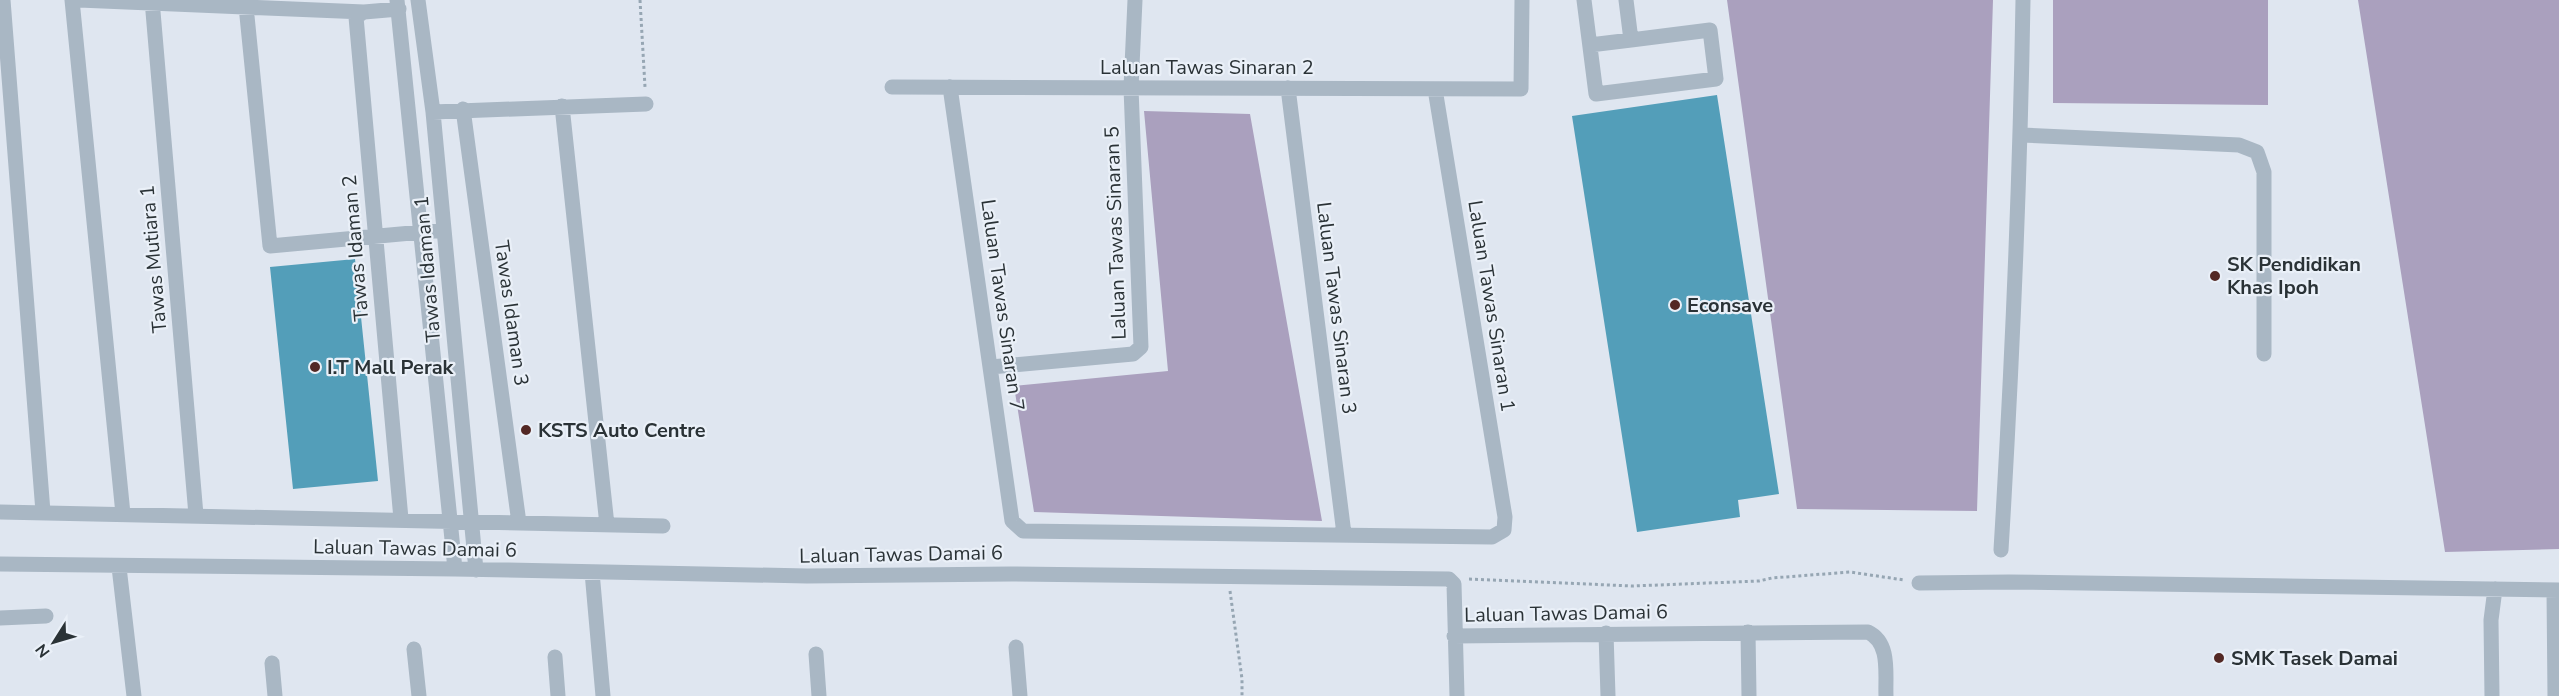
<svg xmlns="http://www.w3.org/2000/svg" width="2559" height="696" font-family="'Nunito Sans',sans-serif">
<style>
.green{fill:#aaa0be}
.building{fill:#539eb9}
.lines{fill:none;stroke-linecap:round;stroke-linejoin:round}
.path{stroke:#96a6b3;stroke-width:3;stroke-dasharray:3 3;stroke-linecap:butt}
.minor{stroke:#a9b7c4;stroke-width:15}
.poi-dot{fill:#532824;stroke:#eaf0f8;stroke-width:2}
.labels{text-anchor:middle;stroke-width:4.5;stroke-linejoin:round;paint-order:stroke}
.street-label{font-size:20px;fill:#2a3236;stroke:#eaf0f8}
.poi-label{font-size:20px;font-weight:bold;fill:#2a3236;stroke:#eaf0f8;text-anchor:start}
</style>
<rect width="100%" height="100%" fill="#dfe6f0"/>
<!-- green -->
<path class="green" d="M1727,0h266l-16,511 -180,-2z
M2053,0h215v105l-215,-2z
M2358,0h201v549l-114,3z
M1144,111l106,3 72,407 -288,-9 -20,-126 154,-15z"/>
<!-- building -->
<path class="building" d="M1717,95l62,399 -41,6 2,17 -103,15 -65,-416z
M355,259l23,222 -85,8 -23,-222z"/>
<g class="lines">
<!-- path -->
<path class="path" d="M640,0l5,87
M1469,579l164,7 126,-5 13,-3 78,-6 54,8
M1230,591l12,88v17"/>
<!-- minor -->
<path class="minor" d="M3,0l40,512
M72,0l51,514
M79,0l285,12
M152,0l44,515
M397,0l58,569
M418,0l15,112 43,458
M1584,0l12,94 120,-15 -6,-49 -79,10 -5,-40
M246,6l24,240 174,-16
M399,9l-35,3 -8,5 45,502
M1590,45l41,-5
M892,87l629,2 1,-89
M950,87l62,434 11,10 469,6 12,-7 1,-13 -70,-428
M1288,88l56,446
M562,106l45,419
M463,109l56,414
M433,112l213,-8
M2021,135l218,10 18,7 7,20v182
M991,367l142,-13 8,-7 -10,-259 4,-88
M0,512l663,14
M2001,550c11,-183 19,-366 22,-550
M0,564l455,5 352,7 204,-2 438,5 5,5 3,112
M119,567l15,129
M592,572l11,124
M1919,583l90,-1 550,8
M2554,590l1,106
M0,618l46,-2
M1748,632l1,64
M1606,633l2,63
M1454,636l414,-4c23,11 17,42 18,64
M1016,647l4,49
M414,649l5,47
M816,654l3,42
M555,657l3,39
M272,663l3,33
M2492,696l-1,-76 4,-31"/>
</g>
<!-- markers -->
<g class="poi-dot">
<circle cx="2215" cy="276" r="6"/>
<circle cx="1675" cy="305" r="6"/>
<circle cx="315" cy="367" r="6"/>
<circle cx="526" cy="430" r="6"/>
<circle cx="2219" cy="658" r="6"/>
</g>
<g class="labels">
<!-- street labels -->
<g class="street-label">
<text x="1207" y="74">Laluan Tawas Sinaran 2</text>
<text transform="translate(1115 233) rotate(-92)" y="7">Laluan Tawas Sinaran 5</text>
<text transform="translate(355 248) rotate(-95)" y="7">Tawas Idaman 2</text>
<text transform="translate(153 259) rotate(-95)" y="7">Tawas Mutiara 1</text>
<text transform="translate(427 269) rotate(-95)" y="7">Tawas Idaman 1</text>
<text transform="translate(1003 305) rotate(82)" y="7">Laluan Tawas Sinaran 7</text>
<text transform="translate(1492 306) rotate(81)" y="7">Laluan Tawas Sinaran 1</text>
<text transform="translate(1337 308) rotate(83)" y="7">Laluan Tawas Sinaran 3</text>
<text transform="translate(512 313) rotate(82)" y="7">Tawas Idaman 3</text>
<text transform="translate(415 548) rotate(1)" y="7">Laluan Tawas Damai 6</text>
<text transform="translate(901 554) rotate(-1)" y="7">Laluan Tawas Damai 6</text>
<text transform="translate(1566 613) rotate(-1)" y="7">Laluan Tawas Damai 6</text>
</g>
<!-- poi labels -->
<g class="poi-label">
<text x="2227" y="271">SK Pendidikan<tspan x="2227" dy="23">Khas Ipoh</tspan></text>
<text x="1687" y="312">Econsave</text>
<text x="327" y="374">I.T Mall Perak</text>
<text x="538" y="437">KSTS Auto Centre</text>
<text x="2231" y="665">SMK Tasek Damai</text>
</g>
</g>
<!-- north arrow -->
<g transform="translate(54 642) rotate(233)" stroke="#eaf0f8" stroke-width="4.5" paint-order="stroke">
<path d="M0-4.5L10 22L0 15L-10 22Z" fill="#2a3236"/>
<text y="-9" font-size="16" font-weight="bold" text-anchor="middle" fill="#2a3236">N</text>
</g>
</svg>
